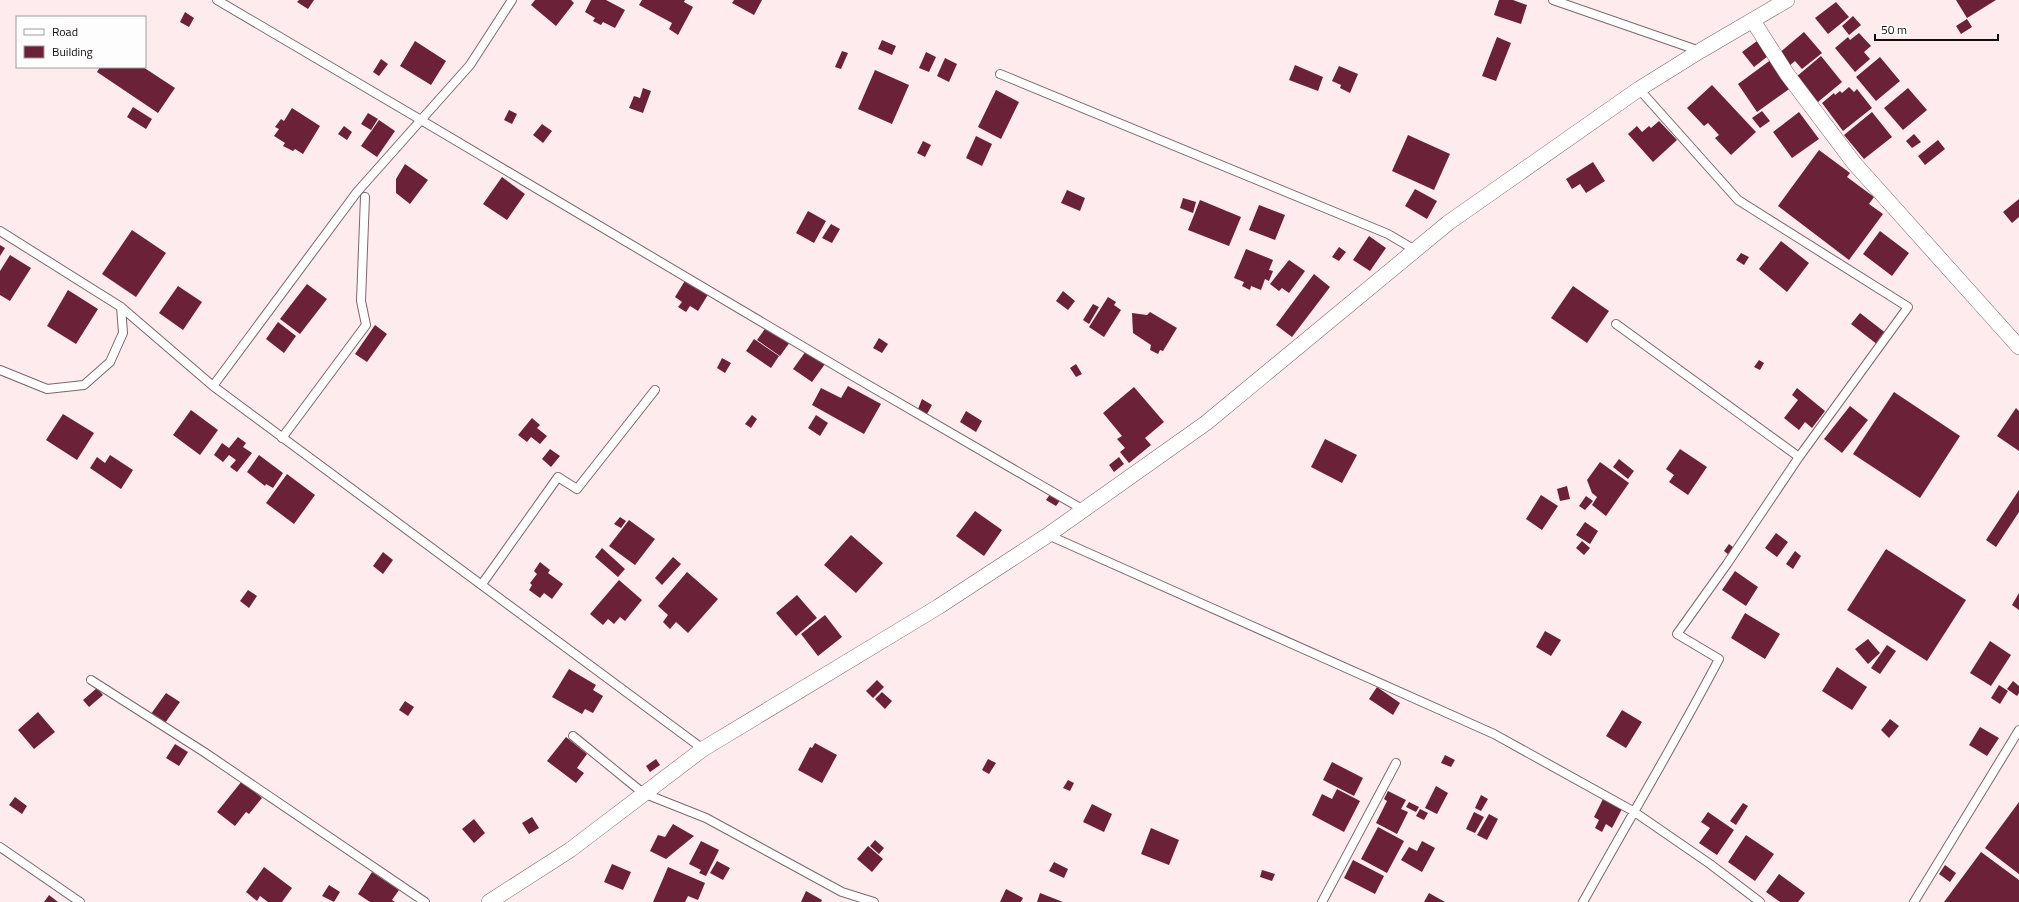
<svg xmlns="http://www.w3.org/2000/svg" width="2019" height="902" font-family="'Titillium Web',sans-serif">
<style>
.building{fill:#6b2137}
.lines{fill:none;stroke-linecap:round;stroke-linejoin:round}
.service-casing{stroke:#7f666b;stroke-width:10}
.minor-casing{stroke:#7f666b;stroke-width:16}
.service{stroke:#fff;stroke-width:8}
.minor{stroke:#fff;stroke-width:15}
</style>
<rect width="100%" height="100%" fill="#fdebee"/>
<!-- building -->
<path class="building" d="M299,0h15l-6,9 -11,-7z
M535,0h36l3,3 -18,23 -25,-21z
M591,0h15l19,10 -10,18 -12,-6 -2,3 -8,-4 2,-3 -10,-6z
M642,0h43l-1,2 9,5 -15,28 -9,-6 3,-6 -33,-18z
M734,0h28l-8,15 -22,-12z
M1499,0h14l14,5 -6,19 -27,-9z
M1956,0h40l-29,18z
M1836,2l13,15 -21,17 -13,-16z
M185,12l9,6 -5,9 -9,-5z
M1853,16l8,9 -12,10 -7,-9z
M1967,19l5,8 -11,7 -5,-8z
M1804,32l18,21 -20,16 -7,-8 -7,6 -10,-13z
M1859,33l12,13 -7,6 6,7 -15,13 -20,-24 13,-11 2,3z
M1497,37l14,6 -15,38 -14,-5z
M882,40l14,6 -4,9 -14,-6z
M415,41l31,20 -15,24 -31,-19z
M1757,41l11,15 -14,11 -12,-15z
M842,51l6,2 -7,16 -6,-2z
M926,52l10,5 -7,15 -10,-4z
M1821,56l21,26 -24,20 -22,-25z
M1880,57l20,24 -24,20 -20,-24z
M945,58l12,6 -8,18 -12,-6z
M381,59l7,5 -9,12 -6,-4z
M1772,59l20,28 -35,25 -19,-28z
M1295,65l28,12 -5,14 -29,-11z
M1339,66l19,8 -8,19 -10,-5 1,-3 -9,-4z
M100,67h43l32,21 -17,25 -61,-41z
M875,70l34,15 -17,39 -34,-15z
M1712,85l44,47 -25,23 -16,-17 4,-3 -11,-12 -4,3 -17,-18z
M1849,87l5,5 3,-3 15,19 -29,23 -21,-28 12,-10 1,2 5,-4 2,2z
M643,88l8,3 -8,22 -14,-5 5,-12 6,2z
M1908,88l19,22 -24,20 -19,-22z
M996,90l23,12 -18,37 -23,-12z
M133,107l19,12 -6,10 -19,-12z
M292,108l28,18 -17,28 -8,-5 -2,2 -10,-5 2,-3 -11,-7 5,-7 -4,-2 6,-8 3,2z
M509,110l8,4 -5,10 -8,-4z
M1762,111l8,10 -10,7 -8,-10z
M1799,112l20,27 -27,19 -19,-26z
M1872,112l20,25 -28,22 -20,-24z
M368,113l10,6 -7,11 -10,-6z
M379,120l16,11 -18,26 -16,-11z
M1659,121l18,19 -24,22 -25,-28 9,-8 5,6 7,-6 2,2z
M542,124l10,7 -9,12 -10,-8z
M344,126l8,6 -5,8 -9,-6z
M1914,134l7,8 -9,6 -6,-7z
M1408,135l42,19 -16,36 -42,-19z
M976,136l16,8 -10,22 -16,-8z
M1938,140l7,9 -20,16 -7,-9z
M923,141l8,4 -6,12 -8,-4z
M1819,150l31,23 -3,4 27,20 -5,7 14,10 -34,46 -71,-54z
M1593,162l12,19 -19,12 -6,-9 -8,5 -6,-10z
M405,164l23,16 -18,24 -14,-11v-14z
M502,177l23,17 -18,26 -24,-16z
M1415,189l22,12 -10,18 -22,-13z
M1067,190l18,8 -5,13 -19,-8z
M1183,198l13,4 -3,11 -13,-5z
M2019,199v18l-7,6 -9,-11z
M1200,200l41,17 -12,29 -41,-16z
M1259,205l26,10 -10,25 -26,-10z
M808,211l18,10 -12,22 -18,-10z
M831,224l9,5 -8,14 -10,-5z
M132,230l34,23 -30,44 -34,-23z
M1880,231l29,22 -17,23 -29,-22z
M1369,236l17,12 -16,23 -17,-11z
M1781,241l28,22 -22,29 -28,-23z
M0,245l5,3 -5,8z
M1339,247l7,5 -7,9 -7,-4z
M1246,249l27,11 -4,10 4,1 -4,10 -4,-2 -4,11 -10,-4 -1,4 -8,-4 2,-4 -10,-4z
M1741,253l8,4 -5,8 -8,-5z
M10,255l21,13 -21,33 -10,-6v-24z
M1289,260l16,11 -16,22 -7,-5 -3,3 -9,-7z
M1314,274l16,13 -38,50 -16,-12z
M686,279l23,14 -11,18 -8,-5 -4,6 -8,-5 4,-5 -7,-5z
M307,284l20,15 -27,35 -20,-15z
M178,286l24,16 -19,28 -24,-17z
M1573,286l36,25 -22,32 -36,-25z
M68,290l30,19 -22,35 -29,-18z
M1063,291l12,10 -7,9 -12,-9z
M1108,297l8,5 -2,3 7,5 -17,27 -15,-10z
M1093,304l6,3 -10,17 -6,-4z
M1150,312l27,16 -14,23 -3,-1 -2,4 -8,-4 1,-5 -18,-12 -1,-20 15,2z
M1860,313l27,21 -9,11 -27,-21z
M278,322l18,14 -12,17 -18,-14z
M375,325l12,9 -20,28 -12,-8z
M767,326l23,16 -10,14 -23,-16z
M879,338l9,6 -6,9 -9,-5z
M754,339l25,17 -8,12 -25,-17z
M806,351l19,13 -13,18 -19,-13z
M722,358l9,5 -6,10 -8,-5z
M1759,360l5,3 -4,7 -6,-3z
M1076,364l6,10 -6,3 -6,-9z
M848,386l33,18 -17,30 -52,-29 9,-17 20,10z
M1134,387l30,35 -19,16 6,7 -22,18 -9,-11 5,-4 -8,-9 5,-3 -19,-23z
M1797,388l28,23 -13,17 -7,-6 -6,8 -15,-12 14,-18 -6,-5z
M1894,392l66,44 -40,62 -67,-44z
M922,399l10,6 -5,9 -9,-5z
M1850,406l18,14 -26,33 -18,-14z
M2016,408l3,3v40l-22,-15z
M191,410l27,20 -18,25 -27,-20z
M966,411l16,10 -6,11 -16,-10z
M63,414l31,19 -17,27 -31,-20z
M752,415l5,4 -6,9 -6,-4z
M816,415l12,8 -8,13 -12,-8z
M532,418l8,7 -3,3 10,8 -7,8 -9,-7 -4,5 -9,-7z
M238,437l8,6 -3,4 9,6 -15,19 -7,-5 6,-7 -7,-5 -6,7 -9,-7 8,-12 7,5z
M1325,439l32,16 -15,28 -31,-16z
M550,449l10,7 -9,11 -9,-8z
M1680,449l27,18 -19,28 -19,-13 5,-7 -8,-6z
M110,455l23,15 -12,19 -31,-21 7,-11 8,6z
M259,455l24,18 -10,15 -7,-4 -1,2 -18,-14z
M1119,457l5,7 -10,8 -5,-7z
M1619,459l15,12 -6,8 -15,-12z
M1600,462l29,21 -23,33 -14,-11 5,-8 -5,-4 -5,-13z
M287,474l28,21 -21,29 -28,-21z
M1567,486l3,13 -10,2 -3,-12z
M2019,490v22l-23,35 -10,-7z
M1051,493l10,6 -5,7 -10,-6z
M1541,495l17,11 -16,24 -16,-11z
M1586,496l7,5 -8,9 -6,-4z
M975,511l27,19 -18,26 -28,-20z
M620,517l6,4 -5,7 -7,-4z
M629,520l26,19 -20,26 -26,-19z
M1585,522l13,9 -8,13 -14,-9z
M1776,533l12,9 -11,15 -12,-9z
M851,535l32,28 -27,30 -32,-28z
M1582,541l8,7 -6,7 -8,-7z
M1729,544l5,4 -5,7 -5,-4z
M602,548l23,21 -7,8 -23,-20z
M1886,549l80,51 -39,61 -80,-51z
M1795,551l6,5 -8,13 -7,-5z
M383,552l10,8 -10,14 -10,-8z
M673,557l8,7 -19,21 -7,-7z
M540,562l10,8 -2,3 15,11 -11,15 -8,-6 -4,5 -11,-8 3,-5 -2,-2 7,-9 -3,-3z
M1735,571l23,16 -12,19 -24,-16z
M687,572l31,27 -30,34 -12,-11 -6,7 -7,-7 5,-7 -10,-9z
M619,580l23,20 -17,21 -5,-4 -6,7 -6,-5 -5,6 -13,-11z
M248,590l9,6 -8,12 -9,-7z
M2019,593v17l-7,-5z
M797,595l20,23 -21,18 -20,-23z
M1745,613l35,21 -15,25 -34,-21z
M825,615l17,22 -24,19 -17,-22z
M1545,631l16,9 -10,16 -15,-9z
M1868,639l12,14 -12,11 -13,-15z
M1990,641l21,14 -20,31 -21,-13z
M1887,645l9,6 -16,23 -9,-6z
M1837,667l30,20 -15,23 -30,-19z
M569,669l27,16 -3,5 10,6 -10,17 -8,-4 -3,5 -30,-17z
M877,680l7,7 -11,11 -7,-7z
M2013,681l6,5v7l-2,3 -10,-7z
M1999,685l9,6 -8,13 -9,-6z
M1377,687l23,16 -7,12 -24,-16z
M97,688l6,7 -14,12 -6,-7z
M882,692l10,9 -7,8 -10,-10z
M166,693l14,9 -15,21 -14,-9z
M405,701l9,6 -6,9 -9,-6z
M1622,710l20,12 -16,26 -20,-12z
M38,712l17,20 -21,17 -16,-19z
M1890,719l9,7 -10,12 -8,-8z
M1980,727l19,11 -12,18 -18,-11z
M566,737l21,17 -10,14 7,5 -8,10 -29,-22z
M815,743l22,12 -15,28 -24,-13 12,-23 2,1z
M175,744l13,8 -9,14 -13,-8z
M1445,755l10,5 -4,7 -10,-4z
M656,759l4,6 -10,7 -4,-6z
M988,759l8,4 -7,11 -7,-4z
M1332,762l31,16 -9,18 -31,-16z
M1068,780l6,3 -4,8 -7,-3z
M242,781l20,17 -13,16 -3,-2 -11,14 -18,-14z
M1436,786l12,7 -11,21 -12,-6z
M1337,789l23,12 -16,31 -32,-17 10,-21 10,5z
M1388,791l18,9 -5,9 7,3 -11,22 -21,-11 11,-22 -3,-2z
M1481,795l7,4 -7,12 -6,-3z
M15,797l12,9 -5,8 -13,-9z
M1603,799l19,10 -10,19 -6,-4 -4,8 -7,-4 4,-8 -5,-3z
M1409,802l10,5 -3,5 -10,-5z
M2019,802v72l-34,-26z
M1743,803l5,3 -12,19 -6,-4z
M1092,804l20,10 -8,18 -21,-10z
M1420,809l8,4 -4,7 -8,-4z
M1474,812l10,5 -9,16 -9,-4z
M1708,812l26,18 -17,25 -18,-12 11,-15 -9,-6z
M1489,814l9,5 -11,21 -10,-5z
M532,817l7,11 -10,6 -7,-11z
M474,819l11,14 -11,10 -12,-14z
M673,824l21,12 -28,23 -16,-8 8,-16 7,2z
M1378,827l26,14 -17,32 -26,-14z
M1151,828l28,12 -10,25 -28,-11z
M1746,835l28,19 -19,27 -27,-19z
M875,840l9,8 -5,6 -9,-8z
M701,841l18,9 -13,26 -7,-3 2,-3 -12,-6z
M1422,841l13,7 -13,24 -21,-12 8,-13 8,4z
M868,846l15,13 -11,13 -15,-13z
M1981,852l38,28v22h-75z
M1353,860l31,16 -9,18 -31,-16z
M717,861l13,7 -7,12 -13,-7z
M1054,862l14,7 -4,9 -15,-7z
M612,864l19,8 -8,18 -19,-8z
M1945,865l11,8 -6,9 -11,-8z
M264,867l28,21 -10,14h-14l-8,-6 -3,5 -11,-9z
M668,867l37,16 -7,17 -10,-4 -3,6h-32z
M1262,870l13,4 -3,7 -12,-4z
M372,872l27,18 -7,10 3,2h-25l-12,-8z
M1779,874l26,19 -7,9h-18l-14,-10z
M329,885l11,7 -6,10 -12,-6z
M1006,889l17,9 -2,4h-21z
M806,891l16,9 -1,2h-20z
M1040,893l23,9h-26z
M1429,893l16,9h-21z
M49,895l9,7h-14z"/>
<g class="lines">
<defs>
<path id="service" d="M217,0l204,120 49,-55 42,-65
M1553,0l147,51
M1000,74l388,160 27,16
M0,231l121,76 92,79 490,363
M1616,324l183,133
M0,370l47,19 37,-4 26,-23 13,-29 -2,-26
M213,386l144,-194 64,-72 430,255 231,134
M282,438l84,-113 -5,-24 4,-104
M1048,535l446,199 139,77 77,53 50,38
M482,584l76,-107 19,12 78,-99
M91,680l113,72 221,150
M573,736l70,57 63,25 136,74 32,10
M0,847l80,55
M1322,902l74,-139
M1583,902c45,-81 93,-161 136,-243l-42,-25 50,-70 72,-107 109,-150 -170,-107 -99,-111
M1914,902l105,-172"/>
<path id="minor" d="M1753,21l34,53 67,89 165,184
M489,902l81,-52 133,-101 235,-142 110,-72 158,-112 242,-200 191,-134 61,-38 87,-51"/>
</defs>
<!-- service casing -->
<use href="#service" class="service-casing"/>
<!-- minor casing -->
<use href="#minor" class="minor-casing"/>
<!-- service -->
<use href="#service" class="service"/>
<!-- minor -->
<use href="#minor" class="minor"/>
</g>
<!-- legend -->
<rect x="16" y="16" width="130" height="52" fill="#fdfdfd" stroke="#a09c9d"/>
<rect x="24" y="29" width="20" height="6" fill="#ffffff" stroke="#a09c9d"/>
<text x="52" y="36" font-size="12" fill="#140b0d">Road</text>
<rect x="24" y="46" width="20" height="12" fill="#6b2137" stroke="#a09c9d"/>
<text x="52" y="56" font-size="12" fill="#140b0d">Building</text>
<!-- scale -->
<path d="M1875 34v6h123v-6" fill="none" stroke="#140b0d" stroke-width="2"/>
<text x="1881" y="34" font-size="12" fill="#140b0d" stroke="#fdfdfd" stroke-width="3" paint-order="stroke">50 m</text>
</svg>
